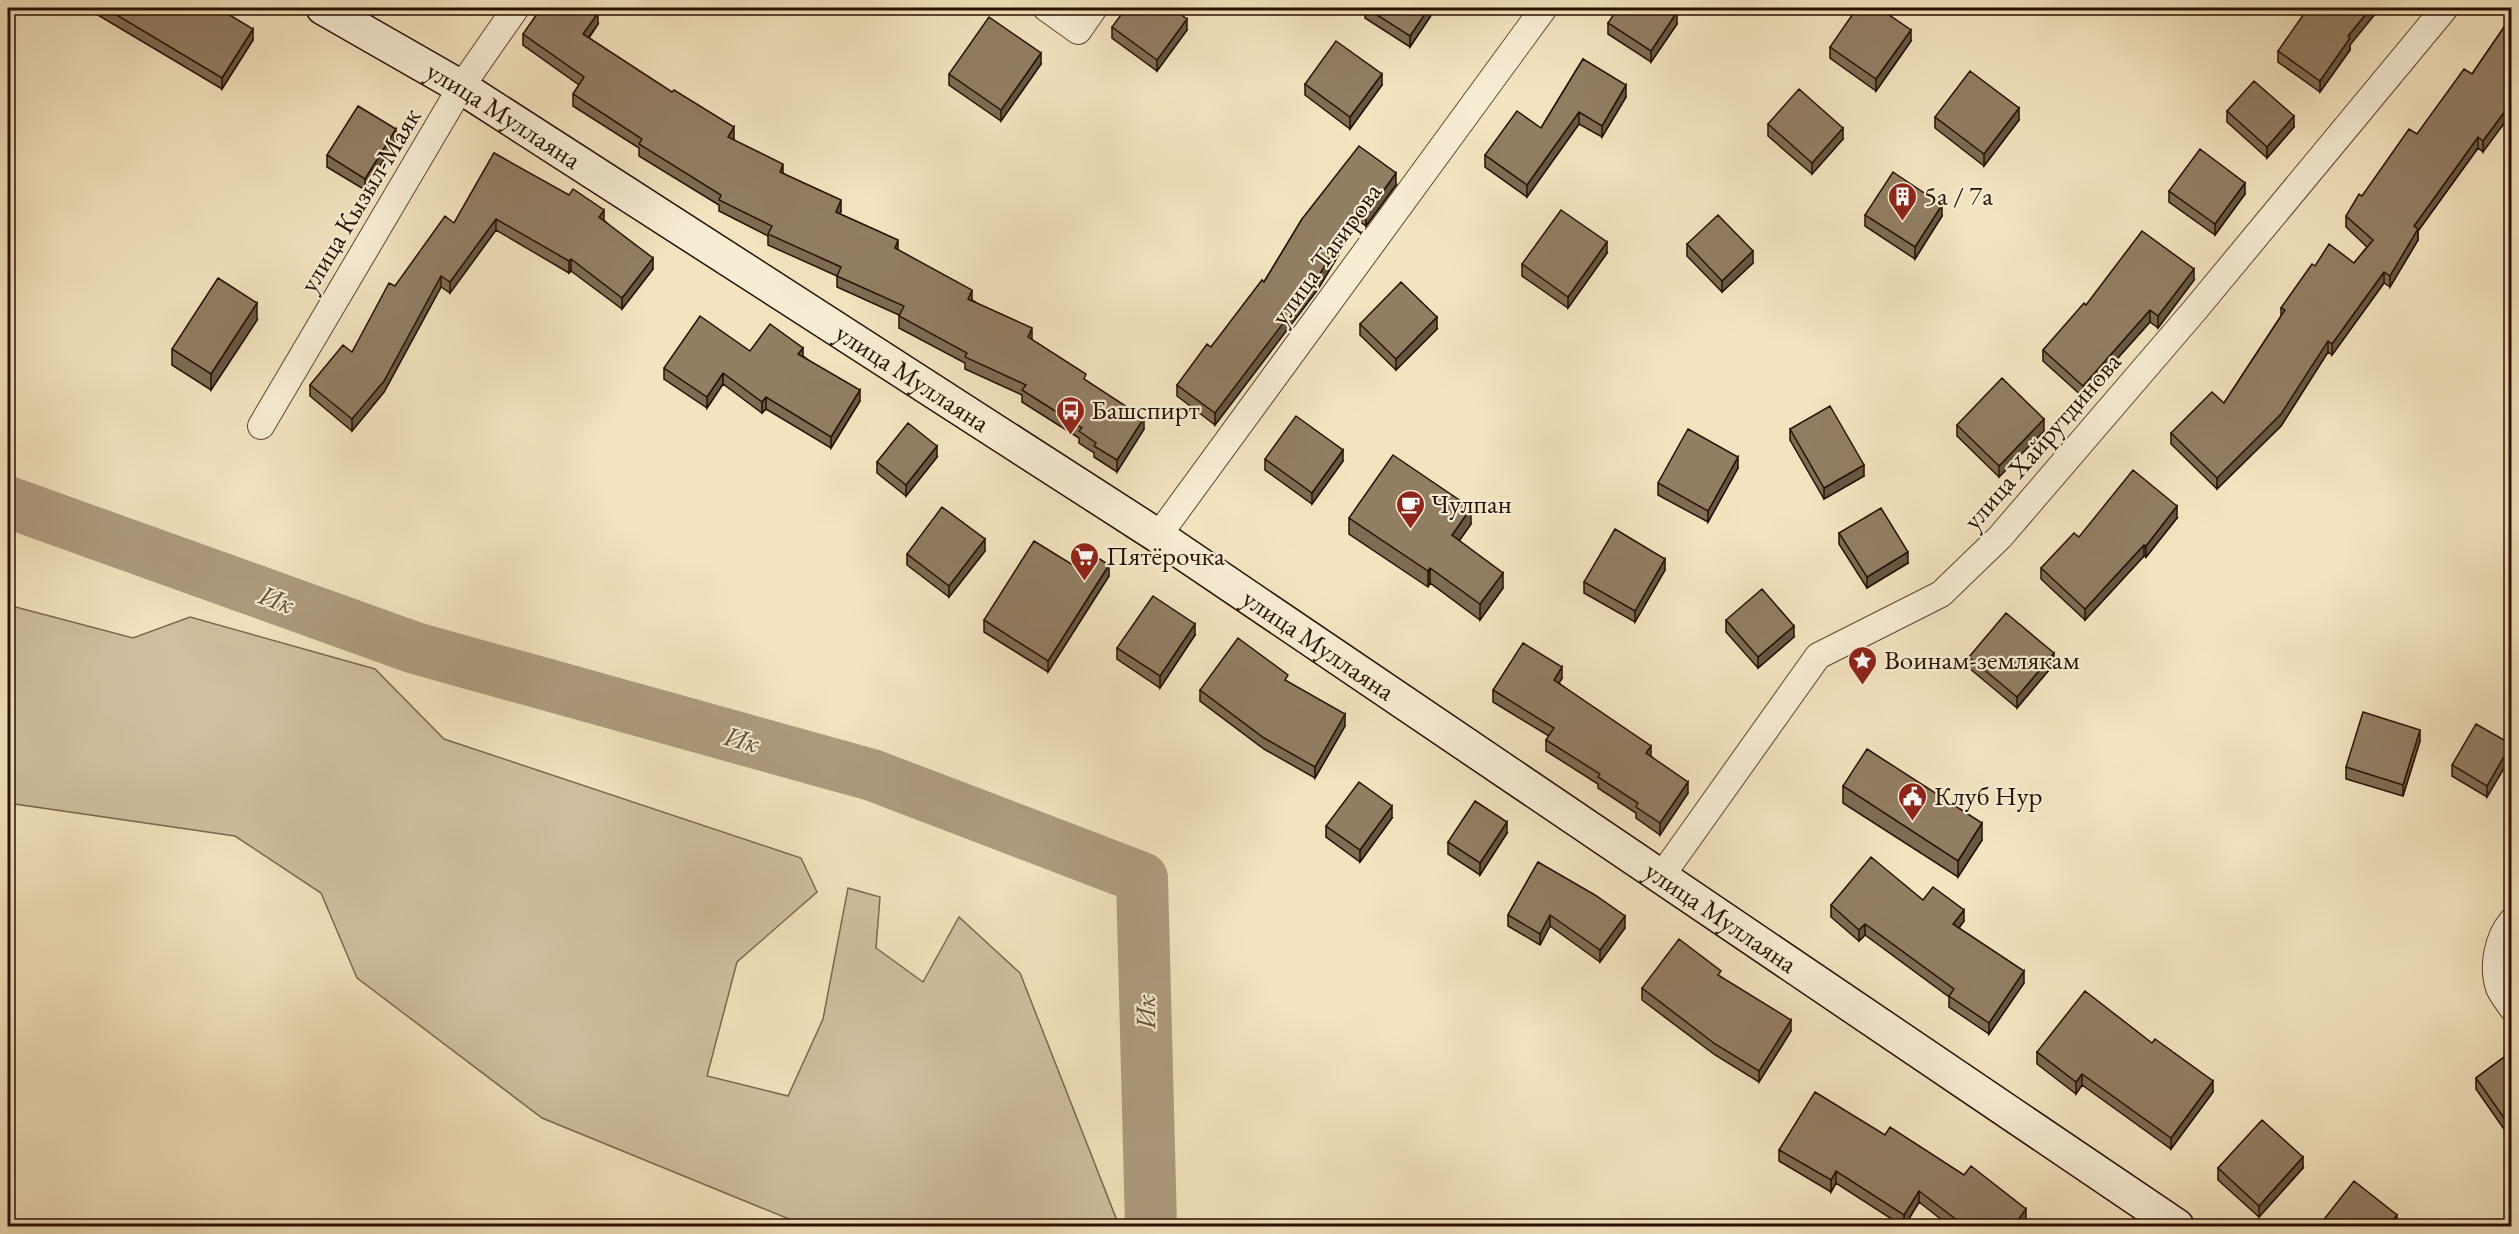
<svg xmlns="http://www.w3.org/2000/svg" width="2519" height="1234" font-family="'EB Garamond',serif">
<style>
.green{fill:#d0c09f;stroke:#7c6850;stroke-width:1.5}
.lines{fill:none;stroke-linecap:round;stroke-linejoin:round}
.river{stroke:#ae9c7e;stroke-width:52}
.minor-casing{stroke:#5b4530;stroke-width:28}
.secondary-casing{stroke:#281000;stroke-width:36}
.minor{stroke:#f7edd5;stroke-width:26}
.secondary{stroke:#f7edd5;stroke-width:33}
.wall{fill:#7e6c55;stroke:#281000;stroke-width:1.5}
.shaded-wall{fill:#665845;stroke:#281000;stroke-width:1.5}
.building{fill:#927e63;stroke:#281000;stroke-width:1.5}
.labels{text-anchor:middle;stroke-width:4.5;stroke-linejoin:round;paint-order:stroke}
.street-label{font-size:27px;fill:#281000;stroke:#f7edd5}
.poi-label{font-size:27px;fill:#281000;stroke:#f7edd5;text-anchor:start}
.water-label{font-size:28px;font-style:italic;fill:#644f39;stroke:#f7edd5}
</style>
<rect width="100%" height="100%" fill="#f3e4bf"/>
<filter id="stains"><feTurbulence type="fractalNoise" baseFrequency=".00333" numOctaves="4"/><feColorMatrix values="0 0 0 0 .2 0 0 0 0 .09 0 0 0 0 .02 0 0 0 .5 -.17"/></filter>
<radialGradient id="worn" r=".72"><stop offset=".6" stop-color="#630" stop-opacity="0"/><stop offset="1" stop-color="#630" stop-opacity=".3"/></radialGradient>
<!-- green -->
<path class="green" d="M8,605l125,33 57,-21 185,52 69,70 357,119 16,34 -80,70 -30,114 81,20 35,-77 25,-131 32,9 -4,51 47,34 36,-65 61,56 96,245v8h-310l-264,-108 -185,-140 -36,-85 -86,-57 -227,-33z"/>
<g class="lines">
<!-- river -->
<path class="river" d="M8,502l407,146 457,127 270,103 9,348"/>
<defs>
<path id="minor" d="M1046,8l32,23 16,-23
M261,426l200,-339 55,-79
M1158,536l386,-528
M1660,878l158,-222 123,-62 59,-57 194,-226 251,-303
M2512,921c-15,17 -20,46 -13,67 3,7 9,14 13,20"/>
<g id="secondary">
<path id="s1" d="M323,8l138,79 697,449 1019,690"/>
</g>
</defs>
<!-- minor casing -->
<use href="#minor" class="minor-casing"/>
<!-- secondary casing -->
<use href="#secondary" class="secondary-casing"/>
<!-- minor -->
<use href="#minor" class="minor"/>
<!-- secondary -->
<use href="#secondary" class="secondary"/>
</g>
<!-- wall -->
<path class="wall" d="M74,8h9l-2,4z
M86,8h132l35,32 -31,49z
M458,8h16l-4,6z
M1365,8h71l-26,39 -45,-29z
M2511,17l-28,135 -5,-4 -60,83v9l-28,47 -6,-4 -52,72 -4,-3 -47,74 -64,63 -46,-45v-11l53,-30 57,-87v-8l34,-42 39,-3 13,-16 -21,-20v-11l71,-82 55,-60z
M1608,23l69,1 -26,38 -43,-28z
M598,24l-9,14 145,101 -1,1 108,71 -1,3 58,36 134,90 54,41 58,48 -27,43 -23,-15v-4l-15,-10v-5l-57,-36v-7l-57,-26v-6l-66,-35v-13l-62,-28v-11l-69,-31v-9l-49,-25v-6l-80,-49v-8l-66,-42v-12l6,-9 -56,-40v-11z
M1112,27l75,3 -30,41 -45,-33z
M1911,41l-35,50 -46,-33v-11z
M2350,45v5l-30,42 -42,-30v-11z
M1583,59l43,38 -24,40 -23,-13 -52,73 -42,-30v-12l56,-27z
M1041,64l-40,57 -52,-36v-11z
M1305,84l77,1 -32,44 -45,-34z
M2227,111l67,16 -27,31 -40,-36z
M1935,117l84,3 -35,46 -49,-38z
M1768,124l75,15 -31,35 -44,-38z
M396,140l-31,50 -38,-23v-12z
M494,153l110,67 49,49 -31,40 -51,-38 -2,2 -73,-43 -46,63 -9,-6 -57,105 -32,39 -42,-35v-11l42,-33 43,-66 59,-63z
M1396,185l-30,41 -7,-5 -41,68 -103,136 -38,-29v-11l34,-38 53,-65 38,-63z
M2169,191l76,3 -30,41 -46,-33z
M1865,215l77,1 -27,43 -50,-33z
M1687,244l66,19 -31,29 -35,-36z
M1607,253l-39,55 -46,-32v-12z
M2194,280l-36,48 -8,-6 -67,75 -40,-36v-11l43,-45z
M257,320l-46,70 -39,-25v-16z
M1360,324l77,5 -41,41 -36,-35z
M750,351l53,5 57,45 -29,47 -65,-39 -4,4 -39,-29 -16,24 -43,-29v-11z
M1957,425l87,6 -45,46 -42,-41z
M1790,429l74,47 -40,23 -34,-59z
M937,457l-31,39 -29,-23v-11z
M1265,459l78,2 -31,43 -47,-34z
M1738,468l-30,54 -50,-27v-12z
M1349,518l122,6 -12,17 44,47 -23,32 -50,-37 -2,4 -79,-53z
M2177,518l-31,39 -2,-1 -59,64 -44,-41v-11l38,-31z
M1839,533l69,30 -41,25 -28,-44z
M985,551l-36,46 -42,-32v-11z
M1076,567l33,9 -61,96 -64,-40v-12z
M1665,570l-30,52 -51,-29v-11z
M1726,620l68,17 -36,31 -32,-36z
M1195,635l-35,53 -43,-29v-11z
M1969,657l85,7 -37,44 -48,-40z
M1562,678l-3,5 92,73 37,37 -28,42 -24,-17v-5l-38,-25v-4l-52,-33v-11l3,-4 -56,-34v-12z
M1288,682l57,44 -30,52 -51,-29 -64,-48v-11z
M2420,741l-17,55 -57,-17v-12z
M2511,756l-24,41 -35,-21v-11z
M1843,786l139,54 -24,37 -115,-74z
M1392,818l-32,44 -34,-25v-11z
M1507,833l-27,42 -32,-21v-12z
M1538,862l87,66 -25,34 -50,-36 -10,19 -32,-19v-11z
M1923,900l41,21 -5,7 65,55 -35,51 -40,-27v-10l-84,-62 -6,6 -28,-24v-12z
M1721,977l70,54 -32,51 -44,-27 -73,-55v-12z
M2037,1052l176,40 -42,57 -89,-64 -6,9 -39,-30z
M2511,1052v87l-35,-50v-11z
M1779,1150l247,70 -4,7h-71l-32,-25 -15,25 -68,-44 -5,9 -52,-31z
M2218,1168h85l-44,49 -41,-37z"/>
<!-- shaded-wall -->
<path class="shaded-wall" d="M470,8h4l-4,6z
M1429,8h7l-26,39v-11z
M2371,8h9l-30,37v5l-30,42v-11l28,-45z
M1677,12v12l-26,38v-11z
M598,13v11l-15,21v-11z
M1187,19v11l-30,41v-11z
M253,29v11l-31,49v-11z
M1911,30v11l-35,50v-12z
M1041,53v11l-40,57v-11z
M1382,74v11l-32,44v-12z
M1626,85v12l-24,40v-11z
M2511,103v11l-28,38v-11z
M2019,108v12l-35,46v-12z
M1579,112v12l-52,73v-12z
M2294,116v11l-27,31v-11z
M734,127v12l-6,10v-12z
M1843,128v11l-31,35v-11z
M396,129v11l-31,50v-11z
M2478,137v11l-60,83v9l-28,47v-11l24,-50z
M783,164v11l-3,-3z
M1396,173v12l-30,41v-11z
M2245,183v11l-30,41v-11z
M841,200v11l-5,13v-12z
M1942,205v11l-27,43v-12z
M604,210v11l-5,-4z
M1359,210v11l-41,68 -103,136v-12z
M496,219v11l-46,63v-11z
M898,240v12l-3,-4z
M1607,242v11l-39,55v-11z
M1753,251v12l-31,29v-11z
M653,258v11l-31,40v-11z
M571,259v12l-2,2v-12z
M2194,269v11l-36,48v-12z
M2384,272v11l-52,72v-11z
M441,276v11l-57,105 -32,39v-12z
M972,290v12l-4,-3z
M257,303v17l-46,70v-16z
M2150,310v12l-67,75v-11z
M1437,317v12l-41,41v-11z
M1032,328v11l-4,10v-12z
M2328,341v11l-47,74 -64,63v-11z
M803,348v12l-5,-6z
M723,373v11l-16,24v-11z
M860,390v11l-29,47v-11z
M766,397v12l-4,4v-11z
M1144,418v11l-27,43v-12z
M2044,419v12l-45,46v-11z
M937,446v11l-31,39v-11z
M1343,450v11l-31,43v-11z
M1738,457v11l-30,54v-11z
M1864,465v11l-40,23v-11z
M2177,506v12l-31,39v-11z
M1471,508v16l-19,27v-16z
M985,539v12l-36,46v-11z
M2144,545v11l-59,64v-11z
M1908,552v11l-41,25v-11z
M1665,559v11l-30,52v-11z
M1109,565v11l-61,96v-11z
M1430,568v15l-2,4v-16z
M1503,573v15l-23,32v-16z
M1195,624v11l-35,53v-12z
M1794,626v11l-36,31v-11z
M2054,653v11l-37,44v-11z
M1562,667v11l-8,13v-11z
M1345,714v12l-30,52v-11z
M2420,730v11l-17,55v-11z
M2511,744v12l-24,41v-11z
M1651,746v11l-5,-4z
M1688,782v11l-28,42v-12z
M1392,806v12l-32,44v-12z
M1507,822v11l-27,42v-12z
M1982,823v17l-24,37v-16z
M1964,910v11l-11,14v-11z
M1550,915v11l-10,19v-11z
M1625,916v12l-25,34v-12z
M1865,924v11l-6,6v-11z
M2024,971v12l-35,51v-11z
M1791,1020v11l-32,51v-11z
M2082,1074v11l-6,9v-12z
M2213,1081v11l-42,57v-11z
M2303,1157v11l-44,49v-11z
M1836,1171v12l-5,9v-12z
M1919,1191v11l-15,25v-12z
M2026,1209v11l-4,7h-9z
M2397,1215v12h-9z"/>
<!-- building -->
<path class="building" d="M105,8h113l35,21 -31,49z
M541,8h50l7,5 -15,21 89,58 2,-2 60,37 -6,10 55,27 -3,8 61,28 -5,12 62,28 -3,8 77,42 -4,9 64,29 -4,9 58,37 -2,5 60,39 -27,42 -23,-14 2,-3 -17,-12 3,-3 -60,-38 4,-5 -61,-28 2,-4 -68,-37 5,-10 -67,-30 4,-9 -73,-33 4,-8 -53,-26 2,-5 -82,-51 3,-5 -69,-45 11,-17 -61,-43z
M1126,8h45l16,11 -30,41 -45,-33z
M1366,8h63l-19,28z
M1618,8h51l8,4 -26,39 -43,-28z
M1857,8h22l32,22 -35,49 -46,-32z
M2308,8h63l-23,28 2,2 -30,43 -42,-30z
M989,17l52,36 -40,57 -52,-36z
M2511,17v86l-28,38 -5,-4 -64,89 4,3 -28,47 -6,-4 -52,72 -4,-3 -47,73 -64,64 -46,-45 41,-41 12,11 61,-93 -4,-2 31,-44 3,2 14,-22 25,19 19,-23 -27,-24 13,-22 3,2 47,-67 8,5 47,-65 8,5z
M1336,41l46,33 -32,43 -45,-33z
M1583,59l43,26 -24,41 -23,-14 -52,73 -42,-30 32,-44 24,17z
M1970,71l49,37 -35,46 -49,-37z
M2254,81l40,35 -27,31 -40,-36z
M1799,89l44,39 -31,35 -44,-39z
M358,106l38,23 -31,50 -38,-24z
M1359,146l37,27 -30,42 -7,-5 -41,67 -103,136 -38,-28 30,-41 4,3 51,-67 2,2 38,-63z
M2200,149l45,34 -30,41 -46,-33z
M494,153l75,42 4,-6 31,21 -5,7 54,41 -31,40 -51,-39 -2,2 -73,-42 -46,63 -9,-6 -57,105 -32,38 -42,-34 33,-40 9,7 37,-69 6,3 50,-70 9,7z
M1893,172l49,33 -27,42 -50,-32z
M1561,210l46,32 -39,55 -46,-33z
M1718,215l35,36 -31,30 -35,-37z
M2142,231l52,38 -36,47 -8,-6 -67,76 -40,-36 41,-47 2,2z
M218,278l39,25 -46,71 -39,-25z
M1401,282l36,35 -41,42 -36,-35z
M700,316l50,35 20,-27 33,24 -5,6 62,36 -29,47 -65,-40 -4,5 -39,-29 -16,24 -43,-29z
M2002,378l42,41 -45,47 -42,-41z
M1830,406l34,59 -40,23 -34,-59z
M1296,416l47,34 -31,43 -47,-34z
M908,423l29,23 -31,39 -29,-23z
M1688,429l50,28 -30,54 -50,-28z
M1393,455l78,53 -19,27 51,38 -23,31 -50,-36 -2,3 -79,-53z
M2133,470l44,36 -31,40 -2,-1 -59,64 -44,-41 33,-35 5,4z
M942,507l43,32 -36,47 -42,-32z
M1881,508l27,44 -41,25 -28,-44z
M1615,529l50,30 -30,52 -51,-29z
M1034,541l42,26 10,-17 23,15 -61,96 -64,-41z
M1762,589l32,37 -36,31 -32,-37z
M1153,596l42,28 -35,52 -43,-28z
M2006,613l48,40 -37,44 -48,-40z
M1238,638l50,37 -3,5 60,34 -30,53 -51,-29 -64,-48z
M1523,643l39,24 -8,13 97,66 -5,7 42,29 -28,41 -24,-16 2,-4 -40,-26 2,-3 -54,-34 8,-12 -61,-38z
M2363,712l57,18 -17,55 -57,-18z
M2476,724l35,20 -24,42 -35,-21z
M1867,749l115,74 -24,38 -115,-75z
M1359,782l33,24 -32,44 -34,-24z
M1475,801l32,21 -27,41 -32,-21z
M1871,857l52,43 10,-13 31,23 -11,14 71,47 -35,52 -40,-27 5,-7 -89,-65 -6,6 -28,-25z
M1538,862l57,33 30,21 -25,34 -50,-35 -10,19 -32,-19z
M1679,939l42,32 -3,4 73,45 -32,51 -44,-27 -73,-56z
M2085,991l67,52 3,-4 58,42 -42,57 -89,-64 -6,8 -39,-30z
M2511,1052v76l-35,-50z
M1815,1092l70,43 5,-8 74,48 7,-9 55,43 -13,18h-47l-47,-36 -15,24 -68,-44 -5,9 -52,-30z
M2262,1120l41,37 -44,49 -41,-38z
M2354,1181l43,34 -9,12h-70z"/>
<!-- icons -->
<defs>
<symbol id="building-pin" viewBox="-11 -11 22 30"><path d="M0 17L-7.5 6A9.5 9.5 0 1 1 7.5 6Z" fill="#8f2418" stroke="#f7edd5"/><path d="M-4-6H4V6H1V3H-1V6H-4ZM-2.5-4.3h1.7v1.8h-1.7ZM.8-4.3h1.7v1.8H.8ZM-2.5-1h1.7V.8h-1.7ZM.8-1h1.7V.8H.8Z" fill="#fff"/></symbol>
<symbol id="bus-pin" viewBox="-11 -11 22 30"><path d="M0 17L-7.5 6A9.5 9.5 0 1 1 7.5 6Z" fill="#8f2418" stroke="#f7edd5"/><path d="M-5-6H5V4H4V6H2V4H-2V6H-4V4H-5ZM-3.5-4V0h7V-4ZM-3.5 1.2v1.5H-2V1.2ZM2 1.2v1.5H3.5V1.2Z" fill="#fff"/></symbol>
<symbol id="cafe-pin" viewBox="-11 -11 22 30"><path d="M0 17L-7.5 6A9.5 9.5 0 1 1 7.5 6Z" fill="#8f2418" stroke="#f7edd5"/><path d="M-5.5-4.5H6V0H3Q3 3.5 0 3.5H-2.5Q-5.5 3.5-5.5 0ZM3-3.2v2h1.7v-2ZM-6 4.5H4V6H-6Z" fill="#fff"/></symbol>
<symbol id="supermarket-pin" viewBox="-11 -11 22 30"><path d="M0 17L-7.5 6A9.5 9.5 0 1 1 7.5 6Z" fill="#8f2418" stroke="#f7edd5"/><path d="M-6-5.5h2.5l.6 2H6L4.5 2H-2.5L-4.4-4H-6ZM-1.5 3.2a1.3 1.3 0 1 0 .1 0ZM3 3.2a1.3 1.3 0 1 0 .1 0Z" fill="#fff"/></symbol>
<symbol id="sight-pin" viewBox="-11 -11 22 30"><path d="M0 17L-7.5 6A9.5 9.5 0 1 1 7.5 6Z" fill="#8f2418" stroke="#f7edd5"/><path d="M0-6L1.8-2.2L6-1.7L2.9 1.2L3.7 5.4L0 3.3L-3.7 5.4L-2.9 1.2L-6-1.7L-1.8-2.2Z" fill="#fff"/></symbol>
<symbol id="civic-pin" viewBox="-11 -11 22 30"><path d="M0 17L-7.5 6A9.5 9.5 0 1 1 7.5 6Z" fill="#8f2418" stroke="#f7edd5"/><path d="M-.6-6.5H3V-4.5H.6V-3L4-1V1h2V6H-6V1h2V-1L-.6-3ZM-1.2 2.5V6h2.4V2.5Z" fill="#fff"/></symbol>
</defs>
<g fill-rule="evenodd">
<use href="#building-pin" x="1886" y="180" width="33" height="45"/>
<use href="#bus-pin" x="1054" y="394" width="33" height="45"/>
<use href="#cafe-pin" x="1394" y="488" width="33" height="45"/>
<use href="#supermarket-pin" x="1068" y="540" width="33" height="45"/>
<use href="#sight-pin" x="1846" y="644" width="33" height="45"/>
<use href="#civic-pin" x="1896" y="780" width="33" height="45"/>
</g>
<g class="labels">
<!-- street labels -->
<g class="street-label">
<text dy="9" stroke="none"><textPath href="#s1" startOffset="210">улица Муллаяна</textPath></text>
<text transform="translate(360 200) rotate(-59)" y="9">улица Кызыл-Маяк</text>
<text transform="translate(1326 254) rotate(-54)" y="9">улица Тагирова</text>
<text dy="9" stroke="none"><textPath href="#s1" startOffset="696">улица Муллаяна</textPath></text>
<text transform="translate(2042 441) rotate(-49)" y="9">улица Хайрутдинова</text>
<text dy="9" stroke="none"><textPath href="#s1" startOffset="1182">улица Муллаяна</textPath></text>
<text dy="9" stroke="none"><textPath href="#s1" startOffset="1668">улица Муллаяна</textPath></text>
</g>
<!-- poi labels -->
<g class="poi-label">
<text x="1924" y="205">5а / 7а</text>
<text x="1091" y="419">Башспирт</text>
<text x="1431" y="513">Чулпан</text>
<text x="1106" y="565">Пятёрочка</text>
<text x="1884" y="669">Воинам-землякам</text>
<text x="1934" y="805">Клуб Нур</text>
</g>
<!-- water labels -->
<g class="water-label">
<text transform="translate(277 599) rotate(20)" y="10">Ик</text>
<text transform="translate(742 739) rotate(15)" y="10">Ик</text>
<text transform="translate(1145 1012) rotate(-91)" y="10">Ик</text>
</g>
</g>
<!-- margin -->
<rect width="2519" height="1234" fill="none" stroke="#f3e4bf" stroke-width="30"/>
<rect x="9" y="9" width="2501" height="1216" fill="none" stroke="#281000" stroke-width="3"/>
<rect x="15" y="15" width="2489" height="1204" fill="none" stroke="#281000" stroke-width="1.5"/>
<rect width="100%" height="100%" filter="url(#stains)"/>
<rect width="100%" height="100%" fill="url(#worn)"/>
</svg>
